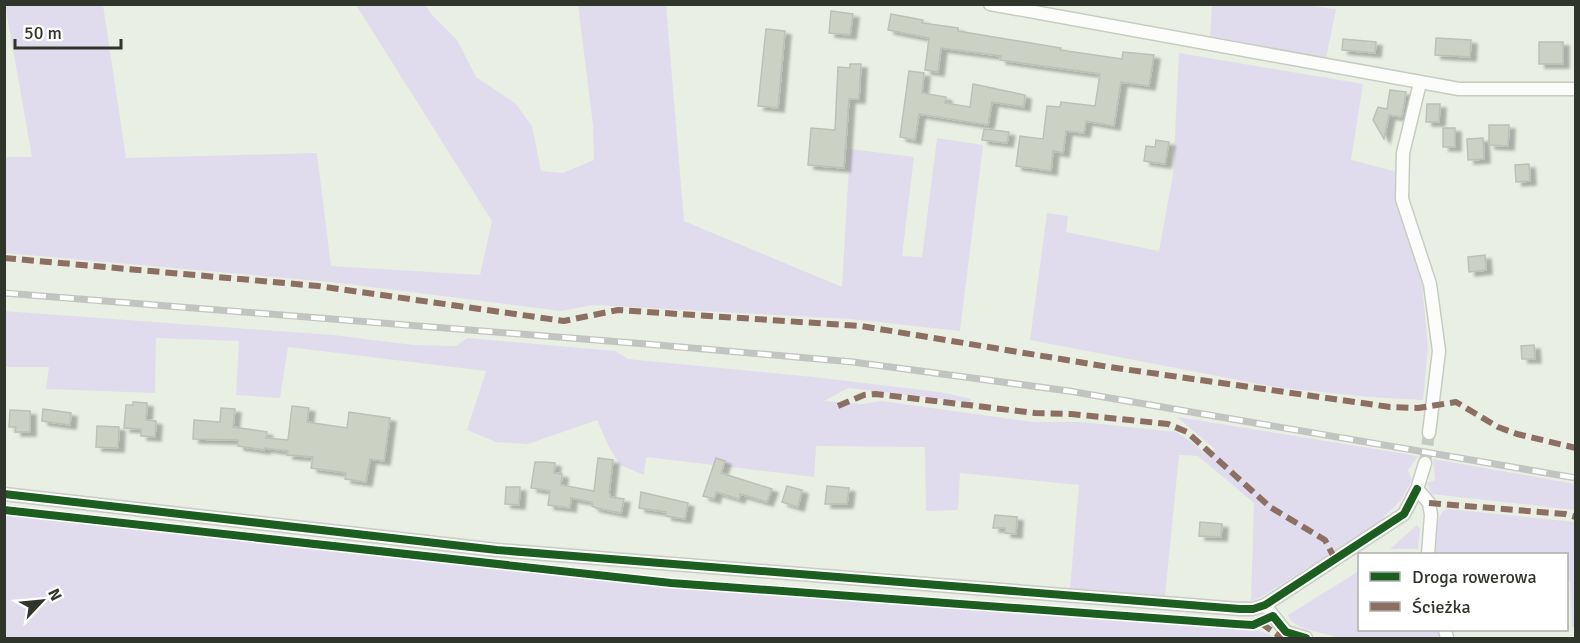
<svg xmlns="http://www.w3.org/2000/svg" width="1580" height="643" font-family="Signika,sans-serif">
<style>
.green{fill:#e1dced}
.building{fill:#cbd2c3;stroke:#bcc1b8;stroke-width:1.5;filter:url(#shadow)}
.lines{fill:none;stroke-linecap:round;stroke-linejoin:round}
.street-tunnel{stroke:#c4cabe;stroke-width:12;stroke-dasharray:12 6;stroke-linecap:butt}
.street-casing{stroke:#c7ccc2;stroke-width:15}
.street{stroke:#fcfdfb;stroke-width:12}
.rail-casing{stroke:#c2c4c1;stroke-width:7}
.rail{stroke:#fff;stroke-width:4.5;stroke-dasharray:14;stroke-linecap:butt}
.quiet{stroke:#8d6e63;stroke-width:6;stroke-dasharray:12 6;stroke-linecap:butt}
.cycleway-casing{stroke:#fff;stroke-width:11}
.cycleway{stroke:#1b5e20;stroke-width:8}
</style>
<defs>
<filter id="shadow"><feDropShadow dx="6" dy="4" stdDeviation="1.5" flood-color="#0004"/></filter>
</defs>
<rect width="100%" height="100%" fill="#e9efe3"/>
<!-- green -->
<path class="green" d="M5,4l98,1 23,153 191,-5 14,113 149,9 12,-54 -136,-216h70l5,9 26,26 19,37 39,26 17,23 9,45 22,2 31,-13 -1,-35 -15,-120h88l18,216 158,66 8,-138 64,8 -12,99 20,1 15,-119 46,7 -23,186 -110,-12 -257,-14 -32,6 -230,-29 -326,-29v-96h27z
M1295,4l41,5 -10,49 -116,-22 2,-31z
M1179,53l184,31 -12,76 46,12 -2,28 27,83 6,65 -5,52 -54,-3 -95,-10 -244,-47 17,-127 21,3 -2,16 93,19 14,-77z
M4,311l329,24 80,10 43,1 11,-8 148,13 13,8 185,18 127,15 31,7 -1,3 -122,-14 -24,13 38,3 20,-3 151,21h48l95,10 20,13 9,9 10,-5 -38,-32 241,39 -10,14 4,10 -11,20 -24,24 -116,73 -10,4 3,-98 -56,-47 -19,-1 -14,141 -95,-7 9,-104 -119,-12 -2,37 -32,1 -1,-64 -109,-1 -2,31 -168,-20 -2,18 -24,-10 -11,-18 -12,-27 -69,24 -32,-2 -29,-12 19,-59 -198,-24 -8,51 -44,-3 3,-54 -83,-3 -1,55 -109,-4 3,-22h-44z
M1433,459l142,25v26l-144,-16 -4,-11 8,-3z
M1448,509l127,13v105h-3l-2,-46 -3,-1 -1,-26h-132l2,-30 7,-13z
M5,514l639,71 616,46 18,7h-1273z
M1417,525l3,4 -2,20h-28z
M1359,571l1,59h77l4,8h-102c-14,-6 -46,-7 -51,-23z"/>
<!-- building -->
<path class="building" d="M831,11l22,3 -3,21 -21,-2z
M891,14l32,6 -1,3 36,5v3l103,17 -1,2 62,9 1,-7 31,3 -5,31 -28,-4 -7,44 -28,-5 -2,12 -18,-2 -3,22 -10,-2 -2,20 -35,-5 4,-30 23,3 4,-33 13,1 1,-5 34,4 5,-32 -72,-10 -28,-4 1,-4 -60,-8 -3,24 -13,-2 4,-32 -41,-8z
M766,29l19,2 -7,77 -20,-2z
M1436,38l35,2 -1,17 -35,-2z
M1343,39l33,3 -1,11 -33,-3z
M1539,42h24v22h-24z
M850,64h11l-2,35h-10l-5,69 -36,-3 3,-37 24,2 3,-63 12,1z
M909,71l15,2 -2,20 24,4 -1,6 25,4 3,-23 52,11 -1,12 -32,-5 -4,23 -69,-11 -4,26 -15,-3z
M1390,90l16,2 -4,25 -13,-2 -5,24 -11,-19 5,-13 9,2z
M1427,104h13l-1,18h-13z
M1489,125h20l-1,21 -19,-1z
M1443,128h12v19h-12z
M984,129l25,3 -2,11 -25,-3z
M1483,138l1,21 -16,1 -1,-21z
M1156,140l13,2 -4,22 -21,-3 2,-15 9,1z
M1529,164l1,17 -14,1 -1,-17z
M1485,255l1,15 -17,2 -1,-15z
M1534,345l1,14h-13l-1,-13z
M133,402l14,1 -1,17 10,1 -1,16 -14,-1v-7l-17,-1 2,-23h7z
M292,406l17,2 -2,14 40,6 2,-16 41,6 -6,43 -14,-2 -4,23 -21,-3 1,-6 -35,-5 2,-11 -26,-2 1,-4 -23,-3 -1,2 -26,-4v-6l-45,-1 1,-19 26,2 1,-14 14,1 -2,18 34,5 -1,6 22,2z
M43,409l28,4 -1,12 -28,-4z
M10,410l20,1v21h-15l1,-5h-7z
M97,426l22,1 -1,21 -22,-1z
M598,458l15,2 -4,33 1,1v3l14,2 -3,14 -25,-5 -4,-2v-4l-21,-4 -1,10 -22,-3 2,-14 -19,-3 4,-26h9l11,1 -1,10 8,1 -1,11 33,6z
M716,458l9,3 -4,12 51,16 -5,13 -27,-8 -1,5 -23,-7 -2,7 -11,-3z
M787,486l15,4 -4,17 -16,-5z
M827,486l22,2 -2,16h-22z
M506,487h14l-1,18 -14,-1z
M641,492l47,11 -3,16 -19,-3v-4l-27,-4z
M995,515l22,2 -1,17 -11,-1v-5h-12z
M1200,522l22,2 -1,13 -22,-1z"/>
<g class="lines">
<!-- street-tunnel -->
<path class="street-tunnel" d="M1425,463l4,-30"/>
<defs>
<path id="street" d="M990,4l469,85h117
M1420,83l-17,70 -1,46 28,85 9,67 -10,82
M1425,463l-8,26 12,14 2,12 -3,39
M4,494l493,56 743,59h13l12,-4 139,-91 13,-25
M1265,605l21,27 20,6
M1445,630l2,8"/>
</defs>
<!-- street casing -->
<use href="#street" class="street-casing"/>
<!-- street -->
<use href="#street" class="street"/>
<defs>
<path id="rail" d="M4,293l642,51 207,18 216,29 507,87"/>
</defs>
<!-- rail casing -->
<use href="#rail" class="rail-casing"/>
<!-- rail -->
<use href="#rail" class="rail"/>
<!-- quiet -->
<path class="quiet" d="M4,258l314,28 246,35 54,-11 243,16 248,41 281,40 28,1 38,-6 42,25 19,7 59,14
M838,406l26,-11 12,-1 159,19 36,1 97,10 19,8 83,75 55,33 10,19
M1429,503l136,11 11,3
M1261,623l21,15"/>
<defs>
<path id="cycleway" d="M4,494l493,56 743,59h13l12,-4 139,-91 13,-25
M4,510l667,73 565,41 17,1 20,-9 13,16 20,6"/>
</defs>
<!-- cycleway casing -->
<use href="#cycleway" class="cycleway-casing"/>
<!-- cycleway -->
<use href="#cycleway" class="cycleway"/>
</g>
<!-- border -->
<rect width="1580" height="643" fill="none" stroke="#30352c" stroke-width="12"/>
<!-- legend -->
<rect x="1358" y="553" width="210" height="78" fill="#ffffff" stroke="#acaeab" stroke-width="1.5"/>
<rect x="1370" y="572" width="30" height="9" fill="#1b5e20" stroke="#acaeab" stroke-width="1.5"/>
<text x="1412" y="583" font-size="18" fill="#30352c">Droga rowerowa</text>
<rect x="1370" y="602" width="30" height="9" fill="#8d6e63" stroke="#acaeab" stroke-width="1.5"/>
<text x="1412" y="613" font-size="18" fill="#30352c">Ścieżka</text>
<!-- north arrow -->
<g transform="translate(42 601) rotate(64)" stroke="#ffffff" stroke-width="4.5" paint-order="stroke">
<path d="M0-4.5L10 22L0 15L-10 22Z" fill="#30352c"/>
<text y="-9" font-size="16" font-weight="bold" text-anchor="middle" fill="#30352c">N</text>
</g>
<!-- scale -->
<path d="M15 39v9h106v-9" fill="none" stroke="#30352c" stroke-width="3"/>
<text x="24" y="39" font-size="18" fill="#30352c" stroke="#ffffff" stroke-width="4.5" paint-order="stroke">50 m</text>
</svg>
